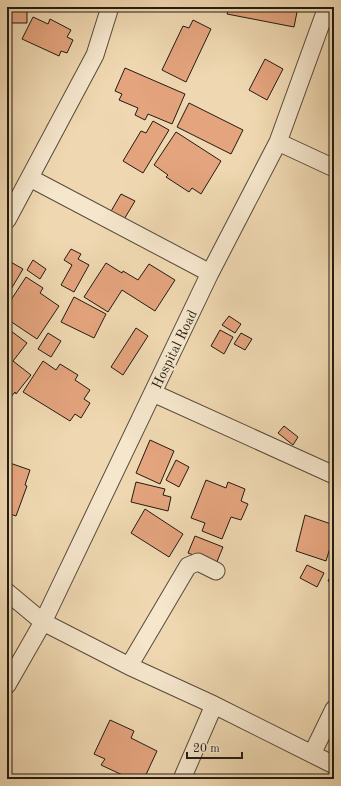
<svg xmlns="http://www.w3.org/2000/svg" width="341" height="786" font-family="'Old Standard TT',serif">
<style>
.building{fill:#e4a47e;stroke:#231b12}
.lines{fill:none;stroke-linecap:round;stroke-linejoin:round}
.minor-casing{stroke:#564a3a;stroke-width:19}
.minor{stroke:#f5e6cc;stroke-width:17}
.labels{text-anchor:middle;stroke-width:3;stroke-linejoin:round;paint-order:stroke}
.street-label{font-size:14px;fill:#231b12;stroke:#f5e6cc}
</style>
<rect width="100%" height="100%" fill="#efd8b1"/>
<filter id="stains"><feTurbulence type="fractalNoise" baseFrequency=".005" numOctaves="4"/><feColorMatrix values="0 0 0 0 .2 0 0 0 0 .09 0 0 0 0 .02 0 0 0 .5 -.17"/></filter>
<radialGradient id="worn" r=".72"><stop offset=".6" stop-color="#630" stop-opacity="0"/><stop offset="1" stop-color="#630" stop-opacity=".3"/></radialGradient>
<!-- building -->
<path class="building" d="M7,7h20v16h-20z
M229,7h69l-4,20 -67,-13z
M33,17l15,7 2,-5 21,11 -4,7 6,3 -6,13 -6,-2 -2,5 -37,-17z
M193,20l18,9 -25,53 -24,-12 21,-44 6,2z
M265,59l18,10 -16,31 -18,-10z
M125,68l60,26 -13,30 -24,-10 -3,6 -10,-5 3,-7 -19,-8 3,-6 -7,-3z
M189,103l54,27 -12,24 -54,-27z
M153,121l16,9 -26,43 -20,-12 18,-30 5,2z
M176,132l45,29 -20,33 -9,-6 -3,4 -23,-15 2,-2 -14,-10z
M121,194l14,7 -12,20 -13,-8z
M71,249l10,5 -3,5 11,6 -15,27 -13,-7 11,-20 -8,-5z
M7,260l16,9 -16,27z
M33,260l13,9 -6,10 -13,-9z
M106,263l16,10 1,-2 15,9 11,-16 26,16 -20,31 -33,-21 -14,22 -24,-15z
M26,277l17,11 -3,5 19,13 -22,33 -30,-20v-13z
M74,297l32,17 -12,24 -33,-16z
M229,316l12,8 -6,9 -13,-8z
M7,328l20,15 -14,18 18,14 -15,19 -1,-2 -5,6 -3,-3z
M136,328l12,8 -25,39 -12,-8z
M220,330l13,7 -9,17 -13,-8z
M48,333l13,8 -10,16 -13,-8z
M241,333l11,6 -7,11 -11,-6z
M43,361l13,9 4,-6 18,11 -3,5 15,10 -6,9 6,4 -9,15 -6,-4 -5,7 -47,-29z
M284,426l14,11 -5,8 -15,-12z
M150,440l24,11 -14,33 -24,-11z
M176,460l13,7 -10,20 -13,-7z
M7,462l23,8 -5,15 2,1 -11,30 -9,-3z
M206,480l20,8 2,-6 17,7 -4,12 7,3 -7,16 -10,-3 -9,22 -20,-8 3,-8 -14,-5z
M136,482l29,7 -2,6 8,2 -3,14 -37,-9z
M145,509l38,25 -14,23 -38,-24z
M305,515l29,10v24l-4,-1 -4,13 -30,-10z
M195,536l28,11 -7,17 -28,-11z
M307,565l17,8 -7,14 -17,-9z
M334,569v15l-6,-3z
M110,720l24,11 -3,7 26,13 -13,28h-13l-30,-14 4,-6 -11,-5z"/>
<g class="lines">
<defs>
<path id="minor" d="M278,142l56,26
M30,178l180,95
M7,220l88,-165 15,-48
M153,393l181,82
M7,592l36,30 86,44 85,39 120,60
M129,666l59,-100 10,-4 18,9
M7,685l36,-63 167,-349 68,-131 49,-135
M312,754l22,-45
M182,779l32,-74"/>
</defs>
<!-- minor casing -->
<use href="#minor" class="minor-casing"/>
<!-- minor -->
<use href="#minor" class="minor"/>
</g>
<g class="labels">
<!-- street labels -->
<g class="street-label">
<text transform="translate(174 349) rotate(-64)" y="5">Hospital Road</text>
</g>
</g>
<!-- margin -->
<rect width="341" height="786" fill="none" stroke="#efd8b1" stroke-width="24"/>
<rect x="8" y="8" width="325" height="770" fill="none" stroke="#231b12" stroke-width="2"/>
<rect x="12" y="12" width="317" height="762" fill="none" stroke="#231b12"/>
<!-- scale -->
<path d="M187 752v6h55v-6" fill="none" stroke="#231b12" stroke-width="2"/>
<text x="193" y="752" font-size="12" fill="#231b12" stroke="#f5e6cc" stroke-width="3" paint-order="stroke">20 m</text>
<rect width="100%" height="100%" filter="url(#stains)"/>
<rect width="100%" height="100%" fill="url(#worn)"/>
</svg>
